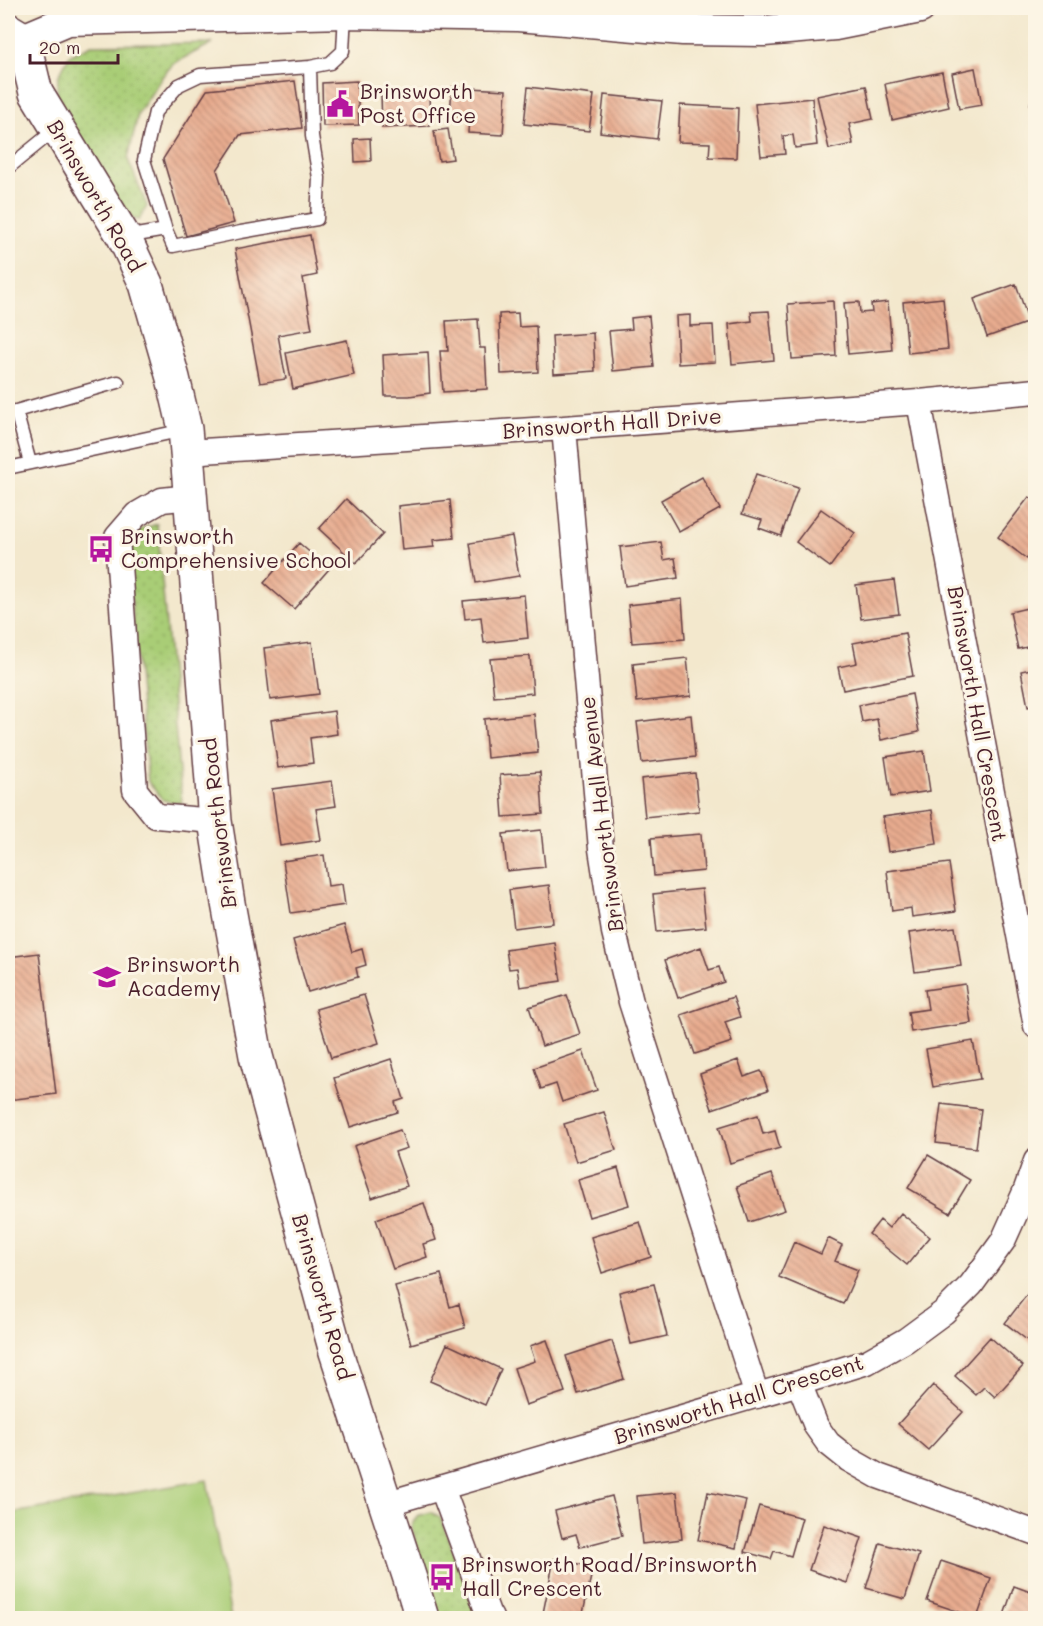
<svg xmlns="http://www.w3.org/2000/svg" width="1043" height="1626" font-family="Mali,sans-serif">
<style>
.grass{fill:url(#grass-dots);stroke:#7a7650;stroke-width:1.5}
.pitch{fill:#a9cd76;stroke:#7a7650;stroke-width:1.5}
.building{fill:url(#building-back-hatch)}
.lines{fill:none;stroke-linecap:round;stroke-linejoin:round}
.service-casing{stroke:#633d43;stroke-width:15}
.minor-casing{stroke:#633d43;stroke-width:27}
.tertiary-casing{stroke:#633d43;stroke-width:33}
.secondary-casing{stroke:#633d43;stroke-width:36}
.service{stroke:#fff;stroke-width:12}
.minor{stroke:#fff;stroke-width:24}
.tertiary{stroke:#fff;stroke-width:30}
.secondary{stroke:#fff;stroke-width:33}
.labels{text-anchor:middle;stroke-width:6;stroke-linejoin:round;paint-order:stroke}
.poi-label{font-size:21px;fill:#4a1f2b;stroke:#fcf5e5;text-anchor:start}
.street-label{font-size:21px;fill:#4a1f2b;stroke:#fcf5e5}
</style>
<defs>
<pattern id="grass-dots" width="8" height="8" patternUnits="userSpaceOnUse" patternTransform="scale(1.5)"><rect width="8" height="8" fill="#a9cd76"/><path d="M2 2h.1M6 6h.1" fill="none" stroke="#93b066" stroke-width="1.8" stroke-linecap="round"/></pattern>
<pattern id="building-back-hatch" width="6" height="6" patternUnits="userSpaceOnUse" patternTransform="scale(1.5)"><rect width="6" height="6" fill="#e8ac8f"/><path d="M-1 5l2 2M0 0l6 6M5-1l2 2" fill="none" stroke="#be8b75"/></pattern>
</defs>
<rect width="100%" height="100%" fill="#fcf5e5"/>
<filter id="ink" filterUnits="userSpaceOnUse"><feTurbulence type="fractalNoise" baseFrequency=".0167" numOctaves="2"/><feDisplacementMap in="SourceGraphic" scale="12" xChannelSelector="R" yChannelSelector="G"/><feConvolveMatrix kernelMatrix="1 2 1 2 8 2 1 2 1" color-interpolation-filters="sRGB"/></filter>
<filter id="wash" filterUnits="userSpaceOnUse"><feTurbulence type="fractalNoise" baseFrequency=".008" numOctaves="4" result="noise"/><feDisplacementMap in="SourceGraphic" scale="24" xChannelSelector="R" yChannelSelector="G"/><feGaussianBlur stdDeviation="1.35" result="paint"/><feColorMatrix in="noise" values="0 0 0 0 0 0 0 0 0 0 0 0 0 0 0 0 0 1.4 0 .05"/><feComposite in="paint" operator="in"/></filter>
<g filter="url(#wash)">
<rect width="100%" height="100%" fill="#f3e8cd"/>
<!-- grass -->
<path class="grass" d="M213,43l-39,20 -12,14 -24,37 -10,45 19,47 -8,14 -10,-2 -68,-111 -4,-13 1,-17 11,-21 22,-11z
M157,524l25,280 -19,-4 -15,-18 -21,-230 9,-21z
M431,1512l9,5 39,101h-39l-29,-92 6,-10z"/>
<!-- pitch -->
<path class="pitch" d="M207,1480l24,138h-223v-104z"/>
<g id="blocks">
<!-- building -->
<path class="building" d="M975,68l7,37 -23,4 -7,-36z
M942,72l7,35 -57,13 -7,-36z
M1034,79h2v28l-6,-1z
M295,81l7,47 -62,7 -23,35 17,53 -48,13 -23,-77 44,-69z
M357,81l2,44 -36,1 -1,-43z
M866,86l7,33 -24,5 4,20 -24,5 -12,-53z
M452,87l54,3 -3,45 -35,-2 1,-17h-19z
M528,87l66,8 -5,36 -65,-7z
M429,92l1,34 -48,2 -1,-35z
M604,95l58,6 -5,38 -57,-7z
M812,98l5,47 -22,3 -2,-13 -10,1 2,18 -24,2 -6,-52z
M680,105l58,3 -2,50 -27,-1 1,-14 -32,-1z
M448,129l5,30 -14,2 -5,-30z
M370,138l1,23 -16,1 -1,-23z
M310,235l7,40 -14,3 9,51 -34,6 8,44 -26,4 -25,-134z
M1016,284l13,38 -42,15 -13,-38z
M943,298l5,51 -40,4 -5,-51z
M833,301l3,55 -44,3 -4,-55z
M859,302l1,11 12,-1 -1,-8 17,-2 4,48 -44,4 -4,-51z
M769,311l5,49 -42,4 -3,-40 23,-3 -1,-9z
M518,313l1,14 17,-1 2,46 -37,2 -2,-60z
M690,315v11l23,-1 2,37 -37,2 -2,-48z
M649,316l5,51 -41,4 -4,-40 23,-2 -1,-11z
M478,319l2,29h5l2,41 -44,3 -3,-41h8l-2,-30z
M593,333l2,38 -41,3 -2,-38z
M347,340l7,35 -61,14 -7,-36z
M428,352l2,41 -21,3h-24l-2,-41z
M756,474l42,14 -17,48 -22,-8 3,-8 -20,-6z
M702,477l18,32 -41,23 -18,-32z
M1029,497l7,4v47l-9,11 -29,-22z
M346,499l37,35 -27,29 -37,-34z
M450,500l4,38 -21,2 1,7 -32,3 -4,-44z
M821,509l34,24 -25,34 -34,-25z
M512,536l7,40 -43,7 -6,-40z
M661,542l3,18 11,-2 3,20 -53,8 -5,-39z
M299,543l30,26 -35,40 -30,-26z
M894,580l5,34 -38,5 -5,-34z
M524,595l4,43 -44,5 -3,-26 -16,2 -2,-18z
M682,599l3,40 -53,4 -4,-38z
M1036,606v39l-18,4 -8,-37z
M905,633l8,43 -70,14 -5,-23 19,-4 -4,-20z
M312,642l7,52 -49,6 -6,-52z
M530,656l3,37 -39,4 -4,-38z
M687,658l4,38 -54,6 -4,-38z
M1036,668v38l-8,1 -7,-36z
M912,694l7,38 -38,8 -4,-21 -15,3 -3,-17z
M334,711l3,23 -27,4 3,25 -35,5 -7,-48z
M534,714l4,39 -51,5 -3,-39z
M691,715l4,42 -53,6 -5,-41z
M924,751l6,40 -39,6 -6,-40z
M540,772l3,42 -40,3 -3,-42z
M695,773l4,38 -54,6 -4,-38z
M332,781l4,25 -20,3 5,31 -41,6 -8,-57z
M932,810l5,34 -49,8 -5,-35z
M541,830l4,37 -38,4 -4,-37z
M701,834l3,37 -50,5 -3,-38z
M324,855l4,31 14,-2 3,21 -54,8 -8,-52z
M949,863l7,48 -44,6 -1,-9 -19,3 -5,-40z
M549,885l4,38 -39,5 -5,-38z
M702,889l4,38 -49,5 -4,-38z
M344,925l8,27 10,-3 4,16 -10,3 2,9 -50,15 -15,-52z
M955,927l6,39 -46,6 -6,-39z
M555,943l6,38 -41,6 -3,-19 -8,1 -3,-19z
M701,947l8,23 10,-3 5,15 -46,16 -13,-38z
M39,953l17,141 -48,6v-143z
M965,984l6,39 -60,9 -3,-20 20,-3 -3,-19z
M364,995l15,48 -48,15 -15,-49z
M567,995l13,39 -38,12 -13,-39z
M733,997l7,20 -15,5 7,20 -37,12 -14,-39z
M973,1041l7,38 -47,8 -7,-38z
M583,1051l14,39 -35,12 -6,-18 -15,5 -7,-21z
M391,1059l13,40 -9,3 3,10 -48,15 -16,-49z
M738,1060l6,17 17,-6 7,19 -56,19 -12,-35z
M941,1104l40,5 -5,39 -40,-5z
M604,1112l12,38 -40,12 -12,-38z
M758,1115l5,19 12,-3 5,17 -50,15 -11,-36z
M400,1130l7,18 -12,4 12,34 -35,12 -18,-52z
M928,1155l42,25 -20,33 -42,-25z
M618,1168l11,37 -40,12 -11,-37z
M772,1174l13,36 -36,12 -12,-36z
M424,1203l12,37 -13,4 4,13 -34,12 -17,-50z
M901,1213l29,24 -23,28 -38,-31 11,-14 9,8z
M640,1222l11,35 -49,16 -11,-36z
M828,1238l14,7 -7,16 23,9 -15,34 -64,-27 15,-35 27,12z
M441,1274l9,33 9,-3 6,24 -54,16 -16,-58z
M654,1284l13,52 -36,8 -12,-52z
M1029,1292l7,5v50l-31,-24z
M990,1337l33,29 -28,31 -11,-10 -8,8 -21,-19z
M547,1340l18,52 -39,13 -12,-37 21,-7 -5,-15z
M612,1341l12,38 -46,15 -12,-38z
M447,1344l54,25 -16,36 -55,-24z
M933,1385l30,27 -35,38 -30,-26z
M677,1492l5,47 -40,5 -5,-48z
M708,1492l38,8 -10,48 -38,-8z
M612,1496l10,40 -42,11 -4,-13 -14,4 -7,-27z
M759,1506l43,12 -11,38 -17,-5 -3,8 -26,-7z
M824,1525l38,13 -15,45 -38,-13z
M880,1543l39,11 -14,45 -39,-11z
M554,1559l39,8 -11,51h-40z
M941,1561l50,17 -14,40 -50,-17z
M1014,1586l22,8v24h-33z"/>
</g>
</g>
<g filter="url(#ink)">
<use href="#blocks" fill-opacity="0" stroke="#633d43" stroke-width="1.5"/>
<g class="lines">
<defs>
<path id="service" d="M8,168l48,-39
M166,230l7,16 68,-14 76,-13 2,-41 -7,-42 -2,-69
M125,237l41,-7 -22,-70 11,-48 24,-27 21,-10 110,-8 20,-4 13,-12 2,-38
M30,463l-14,-52 102,-29
M8,468l176,-38"/>
<path id="minor" d="M919,402l117,624
M564,428l37,421 13,83 17,70 126,394
M187,452l377,-24 355,-26 117,-11
M190,497l-28,3 -26,15 -19,22 18,253 21,26 59,5
M799,1383l17,43 12,17 20,16 30,17 158,57
M442,1488l46,125 3,5
M385,1504l414,-121 68,-21 39,-22 38,-28 27,-27 32,-44 22,-49 11,-31"/>
<path id="tertiary" d="M23,39l45,-19 277,-7 173,3 165,14 81,1 71,-6 85,-17"/>
<path id="secondary" d="M8,30l15,9 13,54 88,144 22,47 27,94 12,51 2,23 28,369 13,82 28,153 80,296 76,233 10,33"/>
</defs>
<!-- service casing -->
<use href="#service" class="service-casing"/>
<!-- minor casing -->
<use href="#minor" class="minor-casing"/>
<!-- tertiary casing -->
<use href="#tertiary" class="tertiary-casing"/>
<!-- secondary casing -->
<use href="#secondary" class="secondary-casing"/>
<!-- service -->
<use href="#service" class="service"/>
<!-- minor -->
<use href="#minor" class="minor"/>
<!-- tertiary -->
<use href="#tertiary" class="tertiary"/>
<!-- secondary -->
<use href="#secondary" class="secondary"/>
</g>
</g>
<!-- icons -->
<defs>
<symbol id="civic-bare" viewBox="-9 -9 18 18"><path d="M-.6-6.5H3V-4.5H.6V-3L4-1V1h2V6H-6V1h2V-1L-.6-3ZM-1.2 2.5V6h2.4V2.5Z" fill="#b5179e" stroke="#fcf5e5" stroke-width="2.5" paint-order="stroke"/></symbol>
<symbol id="bus-bare" viewBox="-9 -9 18 18"><path d="M-5-6H5V4H4V6H2V4H-2V6H-4V4H-5ZM-3.5-4V0h7V-4ZM-3.5 1.2v1.5H-2V1.2ZM2 1.2v1.5H3.5V1.2Z" fill="#b5179e" stroke="#fcf5e5" stroke-width="2.5" paint-order="stroke"/></symbol>
<symbol id="school-bare" viewBox="-9 -9 18 18"><path d="M0-5L7-2L0 1L-7-2ZM-4 1L0 2.5L4 1V4Q0 6-4 4Z" fill="#b5179e" stroke="#fcf5e5" stroke-width="2.5" paint-order="stroke"/></symbol>
</defs>
<g fill-rule="evenodd">
<use href="#civic-bare" x="321" y="85" width="38" height="38"/>
<use href="#bus-bare" x="82" y="530" width="38" height="38"/>
<use href="#school-bare" x="88" y="958" width="38" height="38"/>
<use href="#bus-bare" x="423" y="1558" width="38" height="38"/>
</g>
<g class="labels">
<!-- poi labels -->
<g class="poi-label">
<text x="360" y="99">Brinsworth<tspan x="360" dy="24">Post Office</tspan></text>
<text x="121" y="544">Brinsworth<tspan x="121" dy="24">Comprehensive School</tspan></text>
<text x="127" y="972">Brinsworth<tspan x="127" dy="24">Academy</tspan></text>
<text x="462" y="1572">Brinsworth Road/Brinsworth<tspan x="462" dy="24">Hall Crescent</tspan></text>
</g>
<!-- street labels -->
<g class="street-label">
<text transform="translate(95 196) rotate(60)" y="7">Brinsworth Road</text>
<text transform="translate(612 424) rotate(-4)" y="7">Brinsworth Hall Drive</text>
<text transform="translate(977 714) rotate(80)" y="7">Brinsworth Hall Crescent</text>
<text transform="translate(602 814) rotate(-97)" y="7">Brinsworth Hall Avenue</text>
<text transform="translate(219 823) rotate(-97)" y="7">Brinsworth Road</text>
<text transform="translate(322 1297) rotate(74)" y="7">Brinsworth Road</text>
<text transform="translate(739 1400) rotate(-17)" y="7">Brinsworth Hall Crescent</text>
</g>
</g>
<!-- margin -->
<rect width="1043" height="1626" fill="none" stroke="#fcf5e5" stroke-width="30"/>
<!-- scale -->
<path d="M30 54v9h88v-9" fill="none" stroke="#4a1f2b" stroke-width="3"/>
<text x="39" y="54" font-size="18" fill="#4a1f2b" stroke="#fcf5e5" stroke-width="4.5" paint-order="stroke">20 m</text>
</svg>
